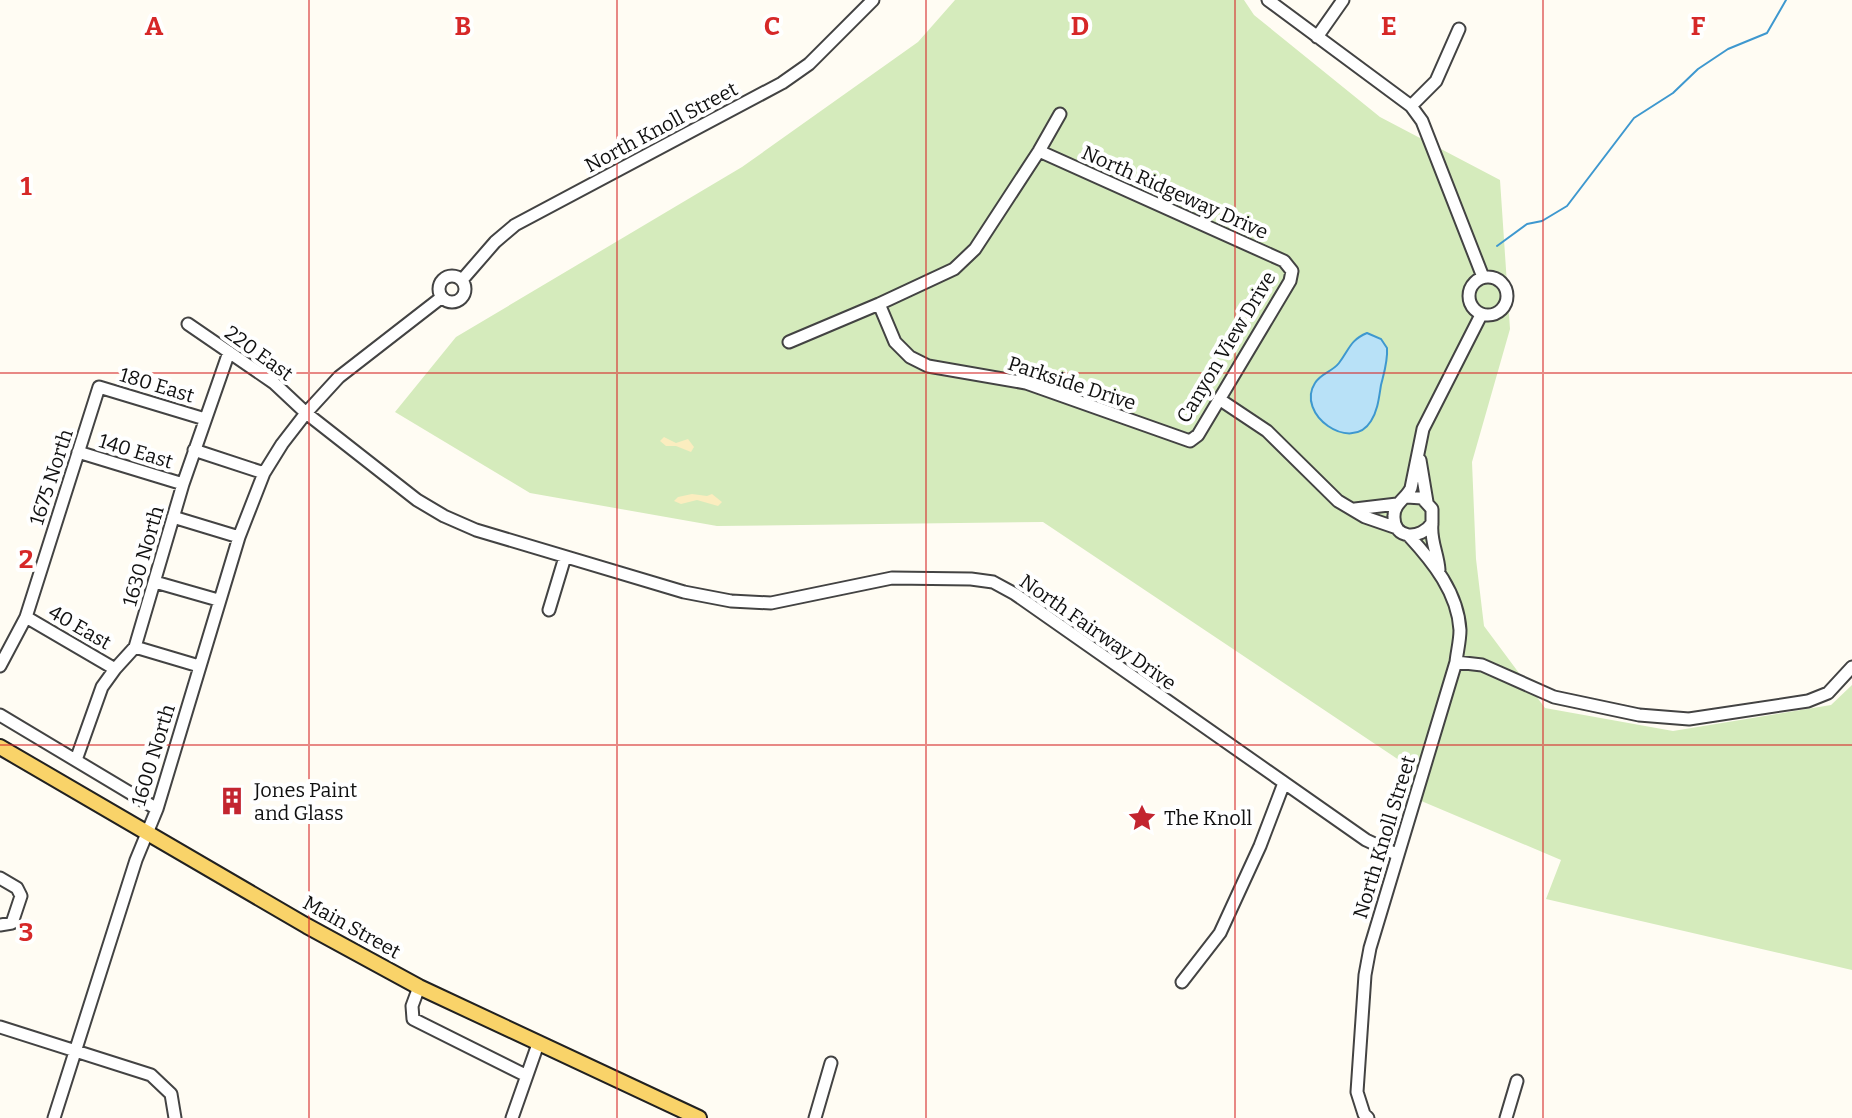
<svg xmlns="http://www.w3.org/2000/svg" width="1852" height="1118" font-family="Bitter,serif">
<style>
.green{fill:#d5ebbc}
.sand{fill:#fbedbf}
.water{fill:#b8e1f7;stroke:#3e98cf;stroke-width:2}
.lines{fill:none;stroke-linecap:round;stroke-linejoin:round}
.stream{stroke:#3e98cf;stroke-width:2}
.minor-casing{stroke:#434343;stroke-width:15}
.major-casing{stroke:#212121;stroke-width:18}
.minor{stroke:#fff;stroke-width:11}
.major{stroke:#f9d369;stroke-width:14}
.grid{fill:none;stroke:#d62828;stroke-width:2;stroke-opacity:0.55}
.labels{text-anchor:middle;stroke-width:8;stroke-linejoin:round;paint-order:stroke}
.street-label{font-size:20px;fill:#101010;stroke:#fff}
.poi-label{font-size:20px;fill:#101010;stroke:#fff;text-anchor:start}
.grid-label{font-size:26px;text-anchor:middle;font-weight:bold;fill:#d62828;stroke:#fff;stroke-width:8;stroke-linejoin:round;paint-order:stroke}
</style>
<rect width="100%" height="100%" fill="#fffcf3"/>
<!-- green -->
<path class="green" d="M955,0h289l10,15 126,102 120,63 10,149 -38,133 4,97 8,67 61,82 128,23 158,-26 21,-20v285l-306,-71 15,-39 -161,-68 5,-28 -362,-242 -326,4 -187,-33 -135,-81 61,-75 286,-170 176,-125z"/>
<!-- sand -->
<path class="sand" d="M664,437l12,6 12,-4 6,8 -3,5 -15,-6h-10l-6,-5z
M692,494l15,2 5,-2 10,8 -4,4 -21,-6 -16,4 -7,-3 4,-4z"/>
<!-- water -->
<path class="water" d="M1367,333l14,6 6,9c1,13 -3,25 -6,37 -2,12 -3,25 -10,36 -20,33 -76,-7 -56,-38 6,-10 17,-11 24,-20 10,-13 11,-23 28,-30z"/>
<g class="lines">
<!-- stream -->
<path class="stream" d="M1497,246l30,-22 15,-3 25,-15 67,-88 39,-25 25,-24 30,-20 39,-16 19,-33"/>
<defs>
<path id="minor" d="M1268,0l143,106 11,15 61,156
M1317,37l26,-37
M1411,106l25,-25 23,-52
M439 289a13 13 0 1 1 26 0a13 13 0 1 1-26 0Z
M1469 296a19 19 0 1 1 38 0a19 19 0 1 1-38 0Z
M462,280l33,-38 20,-17 267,-142 27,-19 64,-64
M879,304l16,38 15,15 18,9 98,17 164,58 8,-6 92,-154 2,-10 -8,-10 -245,-110
M188,324l86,59 32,30 111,87 27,16 32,14 208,62 47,9 40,2 121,-25 79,1 22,3 22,12 351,246 30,14
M789,342l90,-38 75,-35 21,-20 64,-98 21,-37
M1219,399l48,32 71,70 27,16 32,11
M194,450l70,23
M78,452l105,32
M1420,460l7,42
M1407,497l15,1 10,11v14c-11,17 -39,17 -38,-7 0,-13 12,-17 17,-28l12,-59 58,-114
M1355,509l42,-5
M173,517l66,20
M1432,524c-2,16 6,30 7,46
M155,582l63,18
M549,610l16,-53
M26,617l89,52
M135,647l64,19
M1456,662l26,3 72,32 85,18 50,4 119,-18 20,-8 24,-26
M0,666l26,-49 73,-230 106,32
M0,715l157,94
M76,760l26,-73 13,-18 20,-22 48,-163 46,-132
M0,878l17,10 4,8 -9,27 -12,2
M1182,982l38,-49 40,-87 24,-63
M419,987l-7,19 1,13 112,56
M0,1027l151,48 20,19 4,24
M54,1118l82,-258 21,-51 82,-272 25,-64 18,-29 24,-31 33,-36 103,-80
M512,1118l26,-74
M815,1118l16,-55
M1368,1118l-4,-4 -7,-22 8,-117 5,-27 86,-286c1,-10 4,-21 4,-32 -2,-37 -27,-68 -51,-94
M1506,1118l11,-37"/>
<path id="major" d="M0,747l307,179 112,61 280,131"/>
</defs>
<!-- minor casing -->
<use href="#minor" class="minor-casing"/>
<!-- major casing -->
<use href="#major" class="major-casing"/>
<!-- minor -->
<use href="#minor" class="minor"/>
<!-- major -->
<use href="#major" class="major"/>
</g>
<!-- grid -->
<path class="grid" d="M309,0v1118M617,0v1118M926,0v1118M1235,0v1118M1543,0v1118M0,373h1852M0,745h1852"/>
<!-- icons -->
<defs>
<symbol id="building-bare" viewBox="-9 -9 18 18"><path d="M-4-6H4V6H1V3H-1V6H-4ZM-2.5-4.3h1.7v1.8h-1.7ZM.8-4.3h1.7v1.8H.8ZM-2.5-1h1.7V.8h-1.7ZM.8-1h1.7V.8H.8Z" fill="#c32530" stroke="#fff" stroke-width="2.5" paint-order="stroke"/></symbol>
<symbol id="sight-bare" viewBox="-9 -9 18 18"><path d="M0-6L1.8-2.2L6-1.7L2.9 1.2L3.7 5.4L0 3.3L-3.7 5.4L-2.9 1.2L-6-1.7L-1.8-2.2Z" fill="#c32530" stroke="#fff" stroke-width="2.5" paint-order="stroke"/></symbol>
</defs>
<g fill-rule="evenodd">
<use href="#building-bare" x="212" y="781" width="40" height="40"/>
<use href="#sight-bare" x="1122" y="798" width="40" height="40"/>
</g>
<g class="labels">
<!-- street labels -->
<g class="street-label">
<text transform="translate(661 127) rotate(-28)" y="7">North Knoll Street</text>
<text transform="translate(1175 192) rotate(24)" y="7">North Ridgeway Drive</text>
<text transform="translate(1226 347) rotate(-59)" y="7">Canyon View Drive</text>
<text transform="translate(259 353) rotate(36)" y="7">220 East</text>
<text transform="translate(1072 383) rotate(18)" y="7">Parkside Drive</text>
<text transform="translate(157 385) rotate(17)" y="7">180 East</text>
<text transform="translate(136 451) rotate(17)" y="7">140 East</text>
<text transform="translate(51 477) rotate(-72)" y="7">1675 North</text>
<text transform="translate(143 556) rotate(-74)" y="7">1630 North</text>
<text transform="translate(80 627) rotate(30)" y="7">40 East</text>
<text transform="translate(1098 632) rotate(35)" y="7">North Fairway Drive</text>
<text transform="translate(153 755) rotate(-73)" y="7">1600 North</text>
<text transform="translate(1384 837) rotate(-73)" y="7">North Knoll Street</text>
<text transform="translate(352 927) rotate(29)" y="7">Main Street</text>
</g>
<!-- poi labels -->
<g class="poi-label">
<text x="254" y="797">Jones Paint<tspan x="254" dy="23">and Glass</tspan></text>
<text x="1164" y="825">The Knoll</text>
</g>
</g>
<g class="grid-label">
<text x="154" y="35">A</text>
<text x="463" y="35">B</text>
<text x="772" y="35">C</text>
<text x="1080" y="35">D</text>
<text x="1389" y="35">E</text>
<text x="1698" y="35">F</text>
<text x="26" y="195">1</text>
<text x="26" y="568">2</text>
<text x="26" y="941">3</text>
</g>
</svg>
